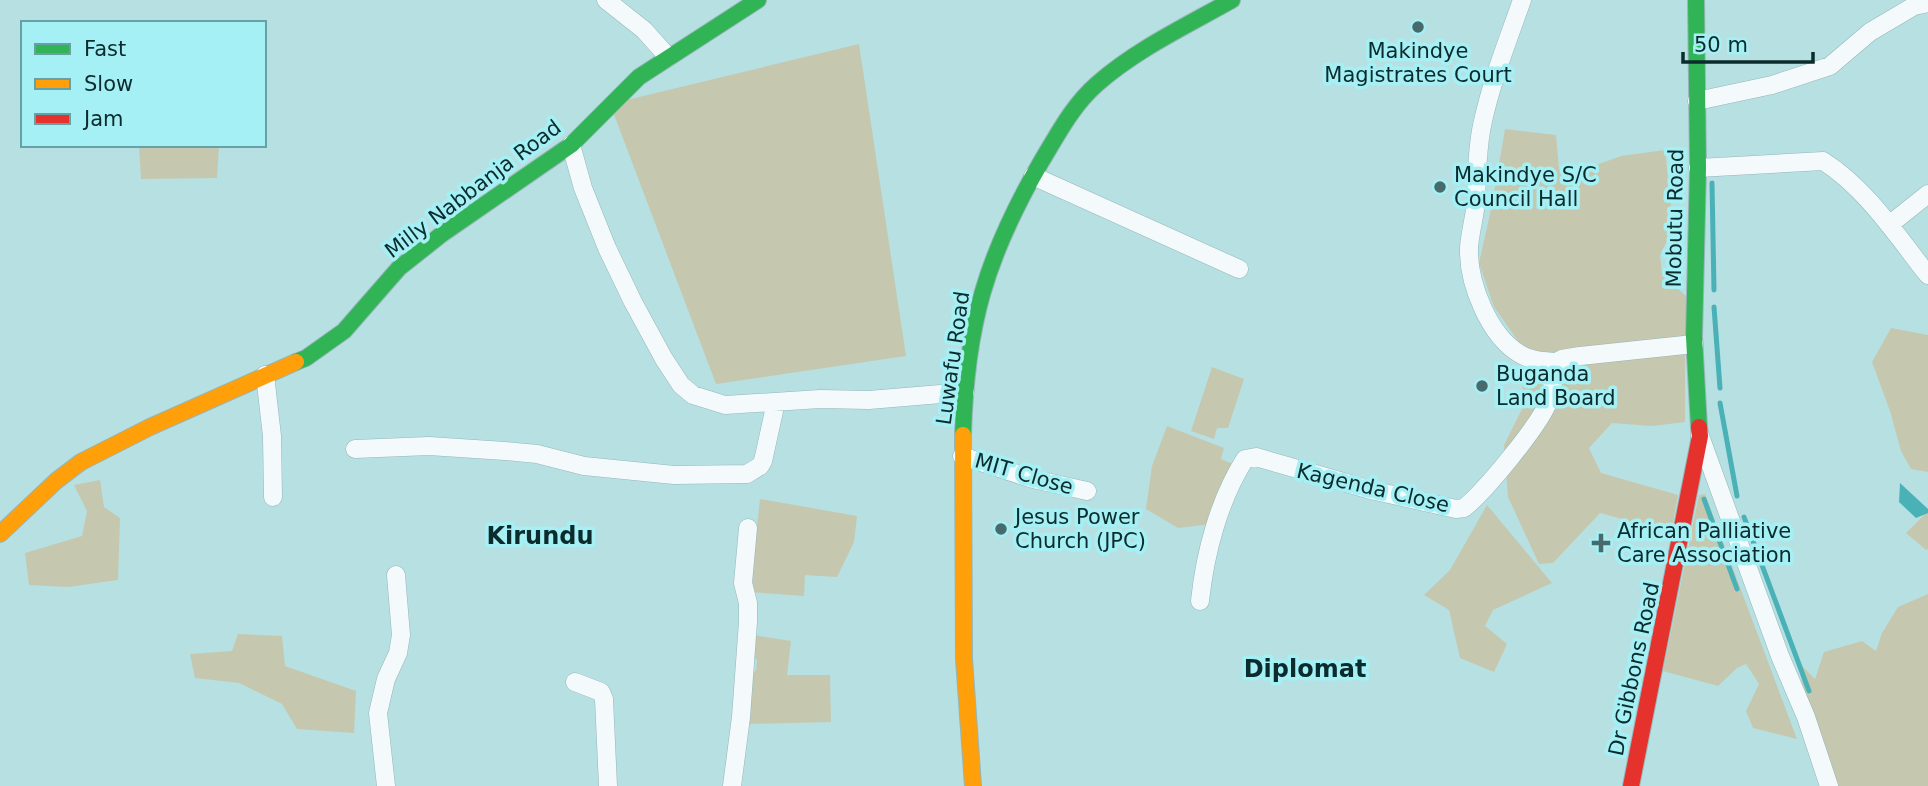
<svg xmlns="http://www.w3.org/2000/svg" width="1928" height="786" font-family="'DejaVu Sans',sans-serif">
<style>
.green{fill:#c5c8ae}
.water{fill:#4ab1b7}
.lines{fill:none;stroke-linecap:round;stroke-linejoin:round}
.stream{stroke:#4ab1b7;stroke-width:5}
.street-casing{stroke:#95b6b8;stroke-width:19}
.fast-casing{stroke:#95b6b8;stroke-width:18}
.slow-casing{stroke:#95b6b8;stroke-width:18}
.jam-casing{stroke:#95b6b8;stroke-width:18}
.street{stroke:#f4fafb;stroke-width:18}
.fast{stroke:#30b455;stroke-width:16}
.slow{stroke:#ff9f0a;stroke-width:16}
.jam{stroke:#e5322d;stroke-width:16}
.poi-dot{fill:#476a6d;stroke:#a5f0f5;stroke-width:2.5}
.labels{text-anchor:middle;stroke-width:7;stroke-linejoin:round;paint-order:stroke}
.poi-label{font-size:21px;fill:#0b2b2d;stroke:#a5f0f5;text-anchor:start}
.street-label{font-size:21px;fill:#0b2b2d;stroke:#a5f0f5}
.quarter-label{font-size:24px;font-weight:bold;fill:#0b2b2d;stroke:#a5f0f5}
</style>
<rect width="100%" height="100%" fill="#b7e0e3"/>
<!-- green -->
<path class="green" d="M859,44l47,312 -190,28 -106,-280z
M1505,129l51,6 3,34 7,7 55,-20 44,-6 6,55v28l-11,22 2,19 25,23v40l-142,18 -22,-7 -29,-41 -15,-44 13,-58z
M139,145h80l-2,33 -76,1z
M1891,328l37,7v137l-17,-3 -10,-18 -11,-40 -18,-49z
M1685,352v70l-33,4 -40,-3 -23,25 12,25 77,22 -5,28 -18,5 -55,-15 -47,50 -14,1 -31,-67 -4,-52 19,-38 -1,-35z
M1212,367l32,12 -16,49h-11l-3,11 -23,-8z
M1167,426l57,22 -3,11 14,6 -24,59 -33,4 -32,-19 6,-43z
M100,480l4,27 16,11 -2,62 -50,7 -39,-2 -4,-32 57,-17 5,-25 -13,-26z
M1705,494l92,245 -44,-11 -7,-17 13,-27 -13,-20 -9,4 -19,18 -55,-15 36,-176z
M760,499l97,17 -3,26 -17,35 -32,-2 -1,21 -54,-4z
M1487,505l65,78 -59,27 -8,16 22,18 -13,28 -34,-14 -11,-48 -25,-15 26,-25z
M1928,511v38l-2,1 -20,-17z
M1928,594v192h-91l-36,-71 1,-49 13,13 9,-27 38,-11 14,10 6,-18 16,-26z
M238,634l44,2 3,30 71,25 -2,42 -57,-4 -15,-25 -43,-21 -44,-5 -5,-24 42,-3z
M753,635l38,6 -4,34h43l1,47 -83,2 3,-48 5,-6 1,-10 -7,-5z"/>
<!-- water -->
<path class="water" d="M1900,483l28,26v4l-12,5 -17,-16z"/>
<g class="lines">
<!-- stream -->
<path class="stream" d="M1712,183l2,107
M1714,307l6,81
M1720,403l17,93
M1704,499l33,90
M1744,517l65,174"/>
<defs>
<path id="street" d="M606,0l38,30 24,27
M1522,0c-14,40 -30,80 -39,121 -6,25 -6,54 -7,80 -1,15 -6,31 -7,47 -1,35 20,88 51,106 11,7 23,7 36,8
M1697,101l75,-16 58,-19 40,-34 44,-26 14,-3
M571,145l12,43 24,60 26,54 31,57 17,26 12,10 32,10 95,-6 49,1 96,-8
M1698,168l125,-7c43,27 74,75 105,114
M1033,176l206,93
M1889,225l39,-31
M265,375l7,61 1,61
M1700,436l80,220 26,61 23,69
M355,449l74,-3 76,5 32,3 47,12 90,9 73,-1 13,-8 3,-5 13,-59
M962,456l71,23 54,12
M1200,601c5,-48 19,-101 45,-142l11,-2 115,33 85,19 8,-1c20,-16 77,-84 85,-108 4,-12 5,-26 7,-38l6,-3 18,-3 114,-12
M575,682l26,10 3,7 4,87
M386,786l-8,-73 8,-34 12,-26 3,-18 -5,-60
M732,786l9,-69 7,-95v-19l-5,-20 5,-55"/>
<path id="fast" d="M1696,0l2,168 -4,169 5,90
M296,362l10,-4 38,-27 55,-63 43,-34 129,-89 68,-68 119,-77
M963,435c3,-110 23,-178 78,-273 17,-28 31,-56 56,-78 40,-35 89,-58 135,-84"/>
<path id="slow" d="M963,435l1,224 9,127
M0,534l56,-53 25,-19 69,-35 146,-65"/>
<path id="jam" d="M1631,786l69,-350 -1,-9"/>
</defs>
<!-- street casing -->
<use href="#street" class="street-casing"/>
<!-- fast casing -->
<use href="#fast" class="fast-casing"/>
<!-- slow casing -->
<use href="#slow" class="slow-casing"/>
<!-- jam casing -->
<use href="#jam" class="jam-casing"/>
<!-- street -->
<use href="#street" class="street"/>
<!-- fast -->
<use href="#fast" class="fast"/>
<!-- slow -->
<use href="#slow" class="slow"/>
<!-- jam -->
<use href="#jam" class="jam"/>
</g>
<!-- markers -->
<g class="poi-dot">
<circle cx="1418" cy="27" r="7"/>
<circle cx="1440" cy="187" r="7"/>
<circle cx="1482" cy="386" r="7"/>
<circle cx="1001" cy="529" r="7"/>
<path d="M1597.5 532.5h7v7h7v7h-7v7h-7v-7h-7v-7h7z"/>
</g>
<g class="labels">
<!-- poi labels -->
<g class="poi-label">
<text x="1418" y="58" text-anchor="middle">Makindye<tspan x="1418" dy="24">Magistrates Court</tspan></text>
<text x="1454" y="182">Makindye S/C<tspan x="1454" dy="24">Council Hall</tspan></text>
<text x="1496" y="381">Buganda<tspan x="1496" dy="24">Land Board</tspan></text>
<text x="1015" y="524">Jesus Power<tspan x="1015" dy="24">Church (JPC)</tspan></text>
<text x="1617" y="538">African Palliative<tspan x="1617" dy="24">Care Association</tspan></text>
</g>
<!-- street labels -->
<g class="street-label">
<text transform="translate(473 189) rotate(-37)" y="7">Milly Nabbanja Road</text>
<text transform="translate(1675 218) rotate(-89)" y="7">Mobutu Road</text>
<text transform="translate(953 358) rotate(-82)" y="7">Luwafu Road</text>
<text transform="translate(1024 474) rotate(16)" y="7">MIT Close</text>
<text transform="translate(1373 488) rotate(13)" y="7">Kagenda Close</text>
<text transform="translate(1634 669) rotate(-78)" y="7">Dr Gibbons Road</text>
</g>
<!-- quarter labels -->
<g class="quarter-label">
<text x="540" y="544">Kirundu</text>
<text x="1305" y="677">Diplomat</text>
</g>
</g>
<!-- legend -->
<rect x="21" y="21" width="245" height="126" fill="#a5f0f5" stroke="#67a1a5" stroke-width="2"/>
<rect x="35" y="44" width="35" height="10" fill="#30b455" stroke="#67a1a5" stroke-width="2"/>
<text x="84" y="56" font-size="21" fill="#0b2b2d">Fast</text>
<rect x="35" y="79" width="35" height="10" fill="#ff9f0a" stroke="#67a1a5" stroke-width="2"/>
<text x="84" y="91" font-size="21" fill="#0b2b2d">Slow</text>
<rect x="35" y="114" width="35" height="10" fill="#e5322d" stroke="#67a1a5" stroke-width="2"/>
<text x="84" y="126" font-size="21" fill="#0b2b2d">Jam</text>
<!-- scale -->
<path d="M1683 52v10h130v-10" fill="none" stroke="#0b2b2d" stroke-width="3.5"/>
<text x="1694" y="52" font-size="21" fill="#0b2b2d" stroke="#a5f0f5" stroke-width="5" paint-order="stroke">50 m</text>
</svg>
